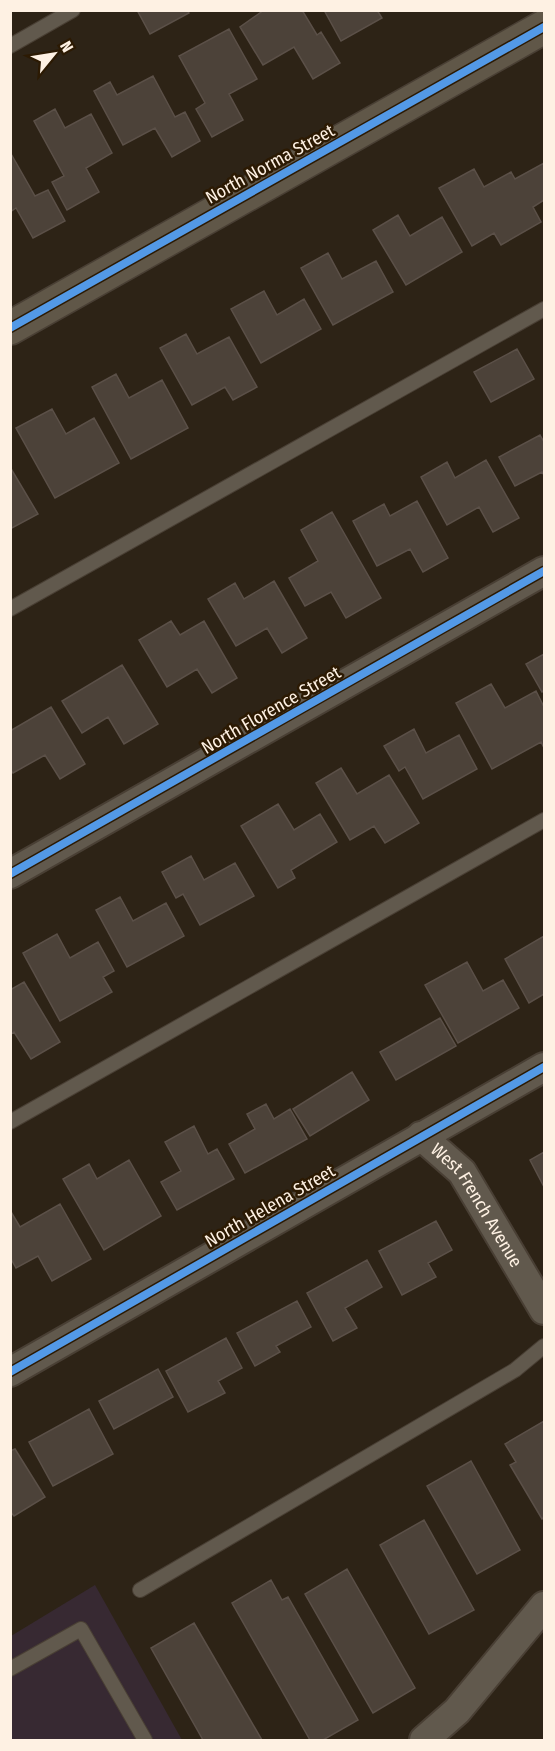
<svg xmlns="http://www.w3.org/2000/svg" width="555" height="1751" font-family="'Fira Sans Condensed',sans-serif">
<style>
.commercial{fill:#372932}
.building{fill:#4c4239;stroke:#5b5048;stroke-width:1.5}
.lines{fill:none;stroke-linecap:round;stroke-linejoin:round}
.lane-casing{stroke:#493f34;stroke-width:16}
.street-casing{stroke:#493f34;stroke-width:32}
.secondary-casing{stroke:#493f34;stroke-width:36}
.lane{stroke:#61594d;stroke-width:14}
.street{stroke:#61594d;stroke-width:28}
.secondary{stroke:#605748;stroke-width:33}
.cycleway-casing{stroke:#2c1a03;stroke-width:11}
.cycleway{stroke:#5399e6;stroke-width:8}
.labels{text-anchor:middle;stroke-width:5;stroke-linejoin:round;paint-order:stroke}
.street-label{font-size:18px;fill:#fef1e3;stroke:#2c1a03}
</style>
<rect width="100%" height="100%" fill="#2d2316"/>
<!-- commercial -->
<path class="commercial" d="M95,1585l87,155h-171v-104z"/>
<!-- building -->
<path class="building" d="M137,10h50l2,3 -39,21z
M264,10h38l15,25 4,-3 19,31 -27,16 -19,-32 -31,18 -23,-38z
M324,10h53l5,8 -41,23z
M229,29l28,50 -28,15 14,26 -31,17 -16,-28 9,-6 -26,-47z
M153,76l22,41 10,-5 15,29 -28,16 -17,-29 -32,17 -29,-54 16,-9 7,13z
M55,109l10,19 26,-14 21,39 -26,15 13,24 -32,18 -15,-28 12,-6 -30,-55z
M10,152l25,44 13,-6 17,31 -32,17 -17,-30 -6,4z
M544,163v37l-11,7 8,15 -40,23 -7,-12 -22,13 -33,-58 35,-19 10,18 27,-15 4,7z
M398,215l12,21 32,-19 20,35 -56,33 -33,-55z
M328,253l14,26 34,-18 17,31 -60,33 -32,-57z
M264,291l13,24 27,-16 17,30 -60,34 -30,-54z
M186,334l11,20 32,-17 28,50 -24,13 -8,-13 -33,18 -32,-57z
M517,349l17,30 -43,23 -17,-30z
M116,374l13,24 33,-18 26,48 -57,31 -39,-72z
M52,409l14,25 28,-16 25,45 -64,35 -39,-70z
M540,435l4,7v33l-2,-3 -27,14 -16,-29z
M486,460l33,58 -26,14 -14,-25 -32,18 -26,-48 26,-15 8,16z
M10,467l28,47 -28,15z
M417,501l31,57 -25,14 -13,-23 -33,17 -24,-45 31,-17 6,12z
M332,512l49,86 -35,20 -15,-26 -26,14 -16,-28 29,-17 -17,-31z
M274,581l33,57 -25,15 -15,-25 -31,18 -28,-47 27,-16 9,16z
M171,621l9,14 24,-14 33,57 -25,15 -15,-24 -30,18 -28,-47z
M544,654v36l-2,2 -16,-28z
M122,665l36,59 -34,20 -16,-27 -26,16 -20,-32z
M491,684l14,24 31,-17 8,16v41l-3,-6 -49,27 -36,-66z
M51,707l34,57 -25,15 -15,-24 -32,18 -3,-4v-38z
M414,729l12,24 33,-18 18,34 -54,30 -18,-32 -6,4 -15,-25z
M341,768l16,26 32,-19 30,48 -34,20 -11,-17 -24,14 -34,-57z
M278,804l16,26 26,-16 17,28 -46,28 4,8 -17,10 -37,-62z
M191,856l13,24 31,-17 19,33 -54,29 -17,-31 -7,4 -14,-26z
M120,897l13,24 33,-18 18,33 -57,31 -31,-57z
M57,934l13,24 28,-16 16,29 -11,6 9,15 -52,29 -37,-68z
M544,936v58l-15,9 -24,-44z
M467,962l16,29 20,-11 16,28 -61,35 -33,-58z
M24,982l36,60 -29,17 -17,-27 -4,3v-45z
M440,1018l16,28 -60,34 -16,-28z
M352,1072l17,28 -59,36 -17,-27z
M266,1104l8,15 16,-10 17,30 -62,34 -16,-29 26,-15 -8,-15z
M194,1126l14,28 9,-5 17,30 -57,31 -16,-28 20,-11 -16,-29z
M544,1152v35l-14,-27z
M129,1160l32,56 -57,34 -41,-71 26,-15 8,15z
M60,1204l31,55 -39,22 -14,-25 -22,12 -6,-11v-47l10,17z
M436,1221l16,29 -24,13 8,14 -34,18 -23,-44z
M367,1260l15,27 -37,21 12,20 -24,13 -26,-48z
M297,1301l14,26 -35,19 4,6 -25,14 -18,-33z
M226,1338l16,30 -24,13 7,12 -37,19 -22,-41z
M158,1369l15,28 -59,32 -15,-28z
M89,1409l24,45 -60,32 -24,-44z
M544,1421v96l-2,2 -32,-54 6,-3 -11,-18z
M15,1449l30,48 -31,19 -4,-5v-60z
M471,1461l49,89 -43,24 -50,-88z
M424,1520l50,90 -45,24 -49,-89z
M347,1569l68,119 -42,25 -68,-119z
M271,1580l11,20 6,-3 70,123 -35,20h-13l-78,-137z
M194,1623l68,117h-59l-52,-92z"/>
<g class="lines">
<defs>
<path id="lane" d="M10,46l63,-36
M10,609l534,-300
M10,1122l534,-302
M140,1590l375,-220 29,-24
M10,1669l71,-40 64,111"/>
<g id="street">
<path d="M10,874l534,-303"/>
<path id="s1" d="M421,1136l41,36 82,138"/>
<path d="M10,1372l534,-305"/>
<path d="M424,1740l33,-29 87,-105"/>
</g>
<path id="secondary" d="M10,328l534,-301"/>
</defs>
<!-- lane casing -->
<use href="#lane" class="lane-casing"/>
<!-- street casing -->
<use href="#street" class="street-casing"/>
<!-- secondary casing -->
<use href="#secondary" class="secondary-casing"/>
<!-- lane -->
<use href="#lane" class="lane"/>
<!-- street -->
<use href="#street" class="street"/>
<!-- secondary -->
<use href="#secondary" class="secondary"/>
<defs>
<path id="cycleway" d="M10,328l534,-301
M10,874l534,-303
M10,1372l534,-305"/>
</defs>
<!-- cycleway casing -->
<use href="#cycleway" class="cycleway-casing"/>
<!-- cycleway -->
<use href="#cycleway" class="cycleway"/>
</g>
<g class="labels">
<!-- street labels -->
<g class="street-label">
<text transform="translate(270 164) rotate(-29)" y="6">North Norma Street</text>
<text transform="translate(271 710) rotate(-30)" y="6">North Florence Street</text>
<text transform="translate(270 1206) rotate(-30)" y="6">North Helena Street</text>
<text dy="6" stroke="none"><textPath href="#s1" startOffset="90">West French Avenue</textPath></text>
</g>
</g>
<!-- border -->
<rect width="555" height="1751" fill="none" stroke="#fef1e3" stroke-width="24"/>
<!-- north arrow -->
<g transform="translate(54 54) rotate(60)" stroke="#2c1a03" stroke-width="4.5" paint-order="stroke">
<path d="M0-4.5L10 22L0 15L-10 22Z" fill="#fef1e3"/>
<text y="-9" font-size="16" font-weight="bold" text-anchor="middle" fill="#fef1e3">N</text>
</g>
</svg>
